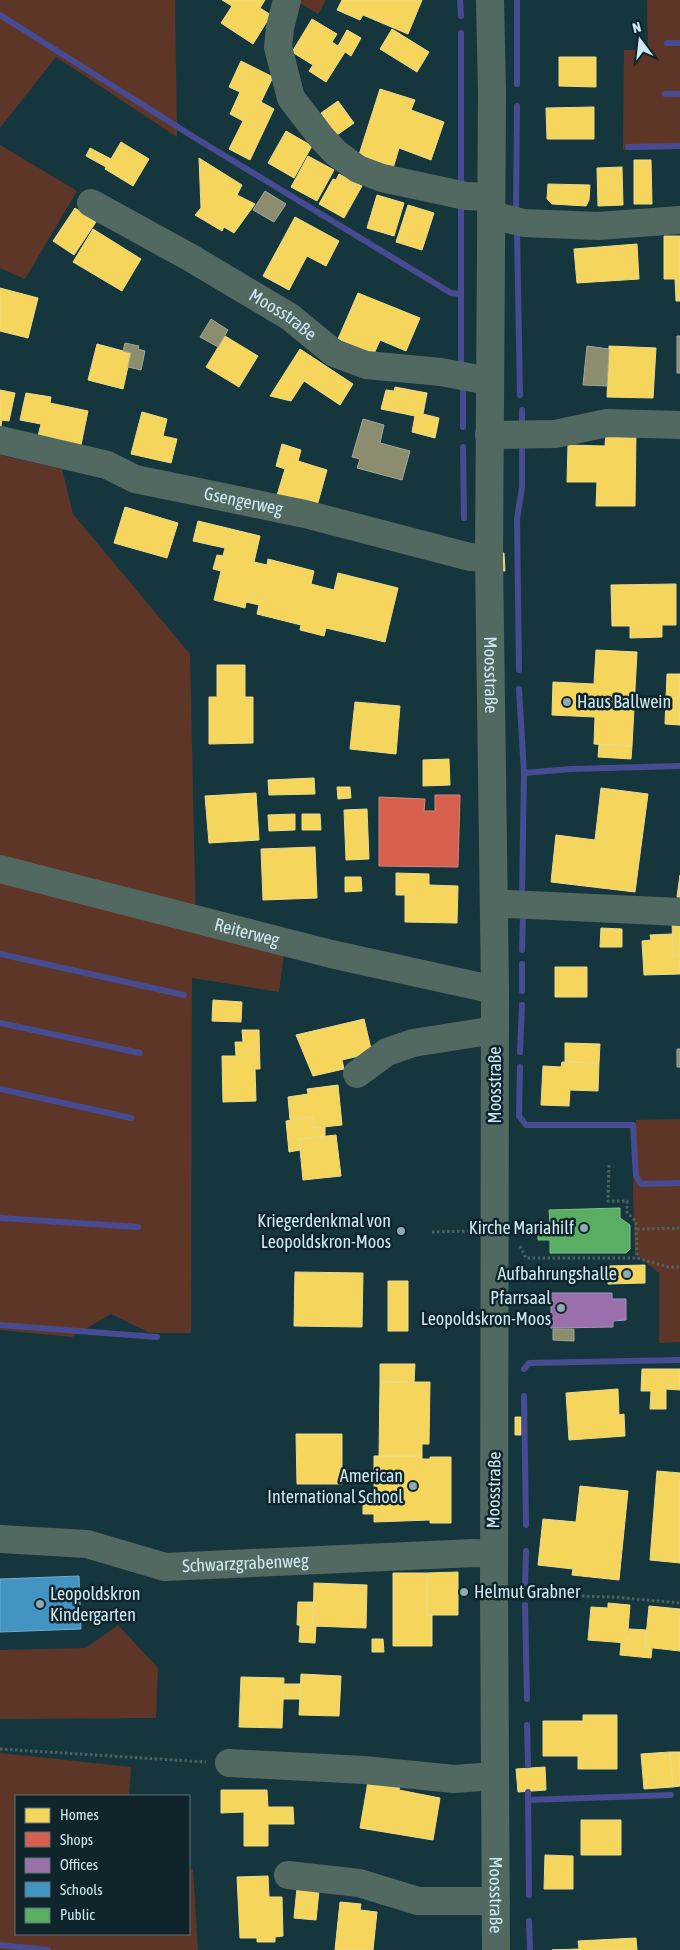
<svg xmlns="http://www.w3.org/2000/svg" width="680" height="1950" font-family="'Asap Condensed',sans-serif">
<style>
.green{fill:#5e3628}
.homes{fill:#f6d55c;stroke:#eadb89}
.shops{fill:#d6604d;stroke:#d4897e}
.offices{fill:#9970ab;stroke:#a994c0}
.schools{fill:#4393c3;stroke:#6dadd1}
.public{fill:#5aae61;stroke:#7dc08c}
.industry{fill:#8c8c6e;stroke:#a0a896}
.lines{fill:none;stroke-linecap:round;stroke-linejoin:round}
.stream{stroke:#474c92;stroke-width:6}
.path{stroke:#4e6360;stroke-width:3;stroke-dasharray:2.5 2.5;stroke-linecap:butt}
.minor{stroke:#526962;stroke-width:28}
.poi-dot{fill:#8eaab3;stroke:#0f252b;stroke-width:2}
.labels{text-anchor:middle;stroke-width:5;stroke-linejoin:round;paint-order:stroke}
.street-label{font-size:18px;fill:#cfe9f2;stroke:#0f252b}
.poi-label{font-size:18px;fill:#cfe9f2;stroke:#0f252b;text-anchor:end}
</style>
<rect width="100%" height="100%" fill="#16363e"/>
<!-- green -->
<path class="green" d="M0,0h175l2,137 -121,-80 -56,71z
M295,0h31l-8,14z
M647,0h33v149l-57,1 1,-100h24z
M0,145l77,46 -52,88 -25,-11z
M0,455l62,14 11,45 117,140 6,278 88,21 -5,39 -87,-14 -1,355h-41l-39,-19 -39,23 -72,-7z
M680,1119v223l-21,1v-70l-24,-19 -2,-64 3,-70z
M118,1625l40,43 -2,50 -156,1v-69l86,-2z
M0,1753l131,14 -2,29h-113v138h173v-65h4l5,81h-198z"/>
<!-- homes -->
<path class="homes" d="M222,0h43l-5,8 11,7 -18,29 -32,-21 11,-17z
M342,0h80l-14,34 -45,-19 -3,5 -23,-10z
M312,19l25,15 -5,8 6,4 9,-16 14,8 -10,18 -6,-4 -19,30 -17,-11 4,-6 -21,-13z
M392,29l37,23 -12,20 -37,-23z
M559,57h37v30l-37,-1z
M241,61l32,16 -12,25 13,7 -24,51 -21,-11 14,-28 -13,-7 10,-22 -11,-5z
M380,89l35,11 -4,10 33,12 -13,38 -32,-12 -7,24 -35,-11z
M338,101l16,22 -17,12 -16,-22z
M594,107v32h-47l-1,-31z
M286,131l26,15 -18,32 -26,-15z
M121,142l28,17 -16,27 -28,-17 1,-2 -20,-11 4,-8 21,11z
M308,156l26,14 -17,31 -26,-14z
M199,158l43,27 -5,10 18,9 -21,29 -10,-6 -2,4 -27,-16 6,-7z
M634,160h17l1,44h-18z
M622,167l1,38 -25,1 -1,-38z
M339,174l23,12 -18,32 -25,-14 14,-25 3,1z
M548,184l42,1 -1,15 -3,6 -34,-2 -5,-5z
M377,195l27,8 -10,33 -27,-8z
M408,205l26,8 -12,37 -26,-8z
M75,208l21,14 -22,33 -21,-14z
M295,217l44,24 -13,25 -19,-10 -18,34 -26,-14z
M93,229l48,30 -19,32 -49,-29z
M664,236h16v65h-4l-1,-22h-11z
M637,244l2,35 -62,4 -3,-34z
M0,288l38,10 -10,40 -28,-7z
M358,293l62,25 -14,33 -26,-11 -6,14 -36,-15z
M225,336l33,20 -19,31 -33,-20z
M97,344l34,9 -8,36 -35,-9z
M609,346l47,2 -3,50 -46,-1z
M300,349l53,35 -13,21 -36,-24 -13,20 -21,-5z
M395,387l32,6 -4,21 16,4 -4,20 -23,-6 3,-16 -34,-7 5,-19 8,1z
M0,390l15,3 -6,28 -7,-1 -2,12z
M26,393l25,4 -1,6 38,8 -7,34 -43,-9 3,-12 -21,-4z
M142,412l25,7 -4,17 14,3 -6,24 -40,-9z
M606,430l30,1 -1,75h-39l1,-24h-30l1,-37 37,1z
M282,444l19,6 -3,11 29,9 -10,36 -40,-11 8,-26 -9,-3z
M125,507l53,16 -11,35 -53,-15z
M198,521l62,15 -6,26 13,3 1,-6 46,12 -3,13 23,6 4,-17 60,15 -13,54 -59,-14 -2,8 -24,-6 1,-5 -44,-11 2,-9 -13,-3 -1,6 -31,-8 7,-29 -8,-2 4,-14 6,1 2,-8 -32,-7z
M501,553h3l1,18h-3z
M676,584v41h-14v12l-32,1v-12h-18l-1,-41z
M596,650l41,2 -5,94 -38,-2 1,-27 -43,-2 1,-33 41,2z
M217,665h28v32h8v46l-44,1v-47h8z
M667,674h13v51l-15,-1z
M355,702l45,4 -4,48 -46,-5z
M599,744l33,2 -1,13 -33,-2z
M449,759l1,26 -27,1v-26z
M314,778l1,16 -46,1 -1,-15z
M337,787h13l1,11 -13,1z
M601,788l47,6 -13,98 -84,-10 5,-47 39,5z
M256,793l3,47 -50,3 -4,-47z
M367,809l2,50 -23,1 -2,-50z
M295,814v16l-26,1 -1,-16z
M302,814h18l1,16h-19z
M315,847l2,51 -54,2 -2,-51z
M396,873l33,1v11l29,1 -1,37 -52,-1v-27h-9z
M680,875v22h-3z
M345,877h16l1,14 -17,1z
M672,921h8v34l-7,1z
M601,928l21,1v18h-22z
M672,934l1,22 7,-1v19l-36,1 -2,-34 9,-1 -1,-5z
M555,967h32v30h-32z
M213,1000l29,2 -1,20 -29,-1z
M364,1019l8,34 -30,7 2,9 -31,7 -17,-41z
M242,1030h17l1,39h-5l1,32 -33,1 -1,-46h14l-1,-14h8z
M565,1043l35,1 -1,19 -34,-1z
M562,1062l37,1 -1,28 -28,-1 -1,16 -28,-1 2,-39 18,1z
M338,1085l4,40 -28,3 -1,-11 -23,3 -2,-23 20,-3 -1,-5z
M313,1117l1,11 11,-1v10l-26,2 1,11 -11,2 -3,-31z
M336,1135l5,41 -38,4 -4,-41z
M645,1265v18l-37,1v-18z
M295,1272l68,1 -1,54 -68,-1z
M388,1281h20v50h-20z
M380,1364h35l-1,19 -34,-1z
M642,1369h38v21l-14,-1v20h-16l1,-18h-10z
M380,1382h50l-1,62h-7v12h-43z
M618,1389l1,26 5,-1 1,22 -56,4 -3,-47z
M515,1417h6v18h-6z
M296,1434h46v50h-45z
M374,1456h48v3h8v-2h21v66h-21v-3l-56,2v-8h-11v-19h11z
M657,1471l23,2v90l-30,-3z
M580,1486l48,5 -9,89 -47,-5 1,-6 -35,-4 5,-46 33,3z
M458,1572v43h-31v-42z
M393,1573h34v42h5v31h-39z
M314,1583l53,2 -1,43 -53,-2z
M298,1602h15v24l-16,-1z
M608,1603l22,2 -3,38 -39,-3 3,-33 17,1z
M649,1606l31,3v42l-35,-4z
M300,1625l16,1 -1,17 -16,-1z
M629,1629l18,1 -2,17 7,1 -1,10 -31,-3 1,-12h6z
M372,1639h11l1,13h-12z
M301,1674l40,2 -2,40 -40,-1z
M241,1677l43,1 -2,50 -43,-1z
M284,1684h16v15h-17z
M583,1715h34v54h-39v-13h-35v-35h40z
M670,1752h10v34l-7,1z
M670,1752l3,35 -29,2 -3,-35z
M545,1767l1,23 -28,2 -2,-23z
M369,1776l32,5 -2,9 41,8 -7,42 -73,-12z
M221,1790h46l1,17h25l1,17h-26v22h-24v-34l-23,1z
M581,1820h40v35h-40z
M545,1855l28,1v33h-29z
M268,1876l1,21h13l1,39 -8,1v5h-18v-4h-17l-3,-61z
M297,1888l22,3 -3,29 -22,-2z
M340,1902l21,2 -1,6 17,2 -4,38h-38z
M636,1938l1,12h-85l27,-1 -1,-8z"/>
<!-- shops -->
<path class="shops" d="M435,795h25l-2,72 -79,-1v-69l46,2 -1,12h11z"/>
<!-- offices -->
<path class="offices" d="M551,1293h61v6h14v21l-13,1v6l-62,1z"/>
<!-- schools -->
<path class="schools" d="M79,1576l2,53 -81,3v-53z"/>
<!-- public -->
<path class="public" d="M620,1208v10l10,7v24l-4,4h-76v-13h-12v-17h12l-1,-13z"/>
<!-- industry -->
<path class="industry" d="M265,191l21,13 -12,18 -21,-12z
M211,319l17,11 -10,17 -18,-10z
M677,336h3v37h-3z
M125,343l14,3 -1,3 7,2 -4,19 -13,-3 3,-14 -8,-2z
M587,346l22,3 -2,37 -24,-1z
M363,419l21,6 -4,18 30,8 -8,29 -45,-12 3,-9 -8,-2z
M677,1049h3v18h-3z
M553,1329h21v12l-21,-1z"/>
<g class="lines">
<!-- stream -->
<path class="stream" d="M460,0l1,16
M0,15l197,124 254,154 10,1
M667,43h13
M517,84v-84
M665,94h15
M628,147l52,-1
M461,182v-149
M516,209l1,-103
M517,231l3,164
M461,369v-164
M463,387v40
M522,410v16
M463,447l1,71
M519,670l-2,-151 5,-32v-46
M519,689l5,84 -2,122
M524,773l47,-4 109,-3
M522,950l1,-37
M0,954l184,41
M522,964v27
M0,1023l140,30
M520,1052l2,-47
M520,1067l-1,49 7,9h107l3,51 5,8 39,-1
M0,1089l131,29
M0,1218l138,9
M0,1325l157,12
M524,1369l5,-6 151,-3
M524,1396l2,129
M525,1584l1,-33
M525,1605l2,94
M527,1725l1,40
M528,1792l1,103
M528,1800l143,-5
M529,1921l1,29
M0,1945l48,5"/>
<!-- path -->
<path class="path" d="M609,1165l-1,36h19v11l9,10 1,36
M637,1229l43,-1
M519,1231h19
M432,1232l38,-1
M520,1246l6,12h111l31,9h12
M517,1594l96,3 67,6
M0,1749l206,13"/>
<!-- minor -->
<g class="minor">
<path d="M287,0l-7,28 -2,19 13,51 30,39 15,16 22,16 24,9 84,18 25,1"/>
<path id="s1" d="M490,0l2,93 -3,465 6,432 -1,604 2,356"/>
<path id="s2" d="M91,203l100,55 99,59 44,36 32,12 75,7 48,9"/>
<path d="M491,215l33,8 74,3 82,-6"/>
<path d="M489,435l66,-1 52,-11 73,2"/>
<path id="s3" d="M0,440l107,25 28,14 170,35 165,43 19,1"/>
<path id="s4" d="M0,869l331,85 164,36"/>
<path d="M494,907l13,-3 173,8"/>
<path d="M357,1074l30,-22 26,-9 82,-13"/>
<path id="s5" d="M0,1539l87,5 78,23 309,-14 20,1"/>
<path d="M229,1763l135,7 90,9 41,-3"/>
<path d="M288,1875l71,8 59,18h78"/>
</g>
</g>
<!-- markers -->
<g class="poi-dot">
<circle cx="567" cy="702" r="5"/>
<circle cx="584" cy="1228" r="5"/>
<circle cx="401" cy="1231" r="5"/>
<circle cx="627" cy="1274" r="5"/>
<circle cx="561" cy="1308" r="5"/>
<circle cx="413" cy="1486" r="5"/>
<circle cx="464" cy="1592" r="5"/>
<circle cx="40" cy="1604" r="5"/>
</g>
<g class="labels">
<!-- street labels -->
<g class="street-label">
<text dy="6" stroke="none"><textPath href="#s2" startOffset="222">Moosstraße</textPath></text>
<text dy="6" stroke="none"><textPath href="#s3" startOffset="252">Gsengerweg</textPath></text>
<text dy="6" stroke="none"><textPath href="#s1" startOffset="675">Moosstraße</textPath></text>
<text dy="6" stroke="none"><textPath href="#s4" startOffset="255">Reiterweg</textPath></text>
<text transform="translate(495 1085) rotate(-90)" y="6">Moosstraße</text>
<text transform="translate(494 1490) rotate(-89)" y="6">Moosstraße</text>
<text dy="6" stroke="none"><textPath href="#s5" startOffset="249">Schwarzgrabenweg</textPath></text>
<text dy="6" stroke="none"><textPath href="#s1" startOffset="1895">Moosstraße</textPath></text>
</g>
<!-- poi labels -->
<g class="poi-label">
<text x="577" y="708" text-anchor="start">Haus Ballwein</text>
<text x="391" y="1227">Kriegerdenkmal von<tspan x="391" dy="21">Leopoldskron-Moos</tspan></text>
<text x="574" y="1234">Kirche Mariahilf</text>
<text x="617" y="1280">Aufbahrungshalle</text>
<text x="551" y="1304">Pfarrsaal<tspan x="551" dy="21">Leopoldskron-Moos</tspan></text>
<text x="403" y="1482">American<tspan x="403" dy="21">International School</tspan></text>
<text x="474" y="1598" text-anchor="start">Helmut Grabner</text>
<text x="50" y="1600" text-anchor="start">Leopoldskron<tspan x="50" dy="21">Kindergarten</tspan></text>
</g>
</g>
<!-- legend -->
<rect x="15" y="1795" width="175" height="140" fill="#0f252b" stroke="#5c737b"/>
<rect x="25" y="1808" width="25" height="15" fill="#f6d55c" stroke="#5c737b"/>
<text x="60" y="1820" font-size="15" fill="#cfe9f2">Homes</text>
<rect x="25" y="1832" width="25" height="15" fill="#d6604d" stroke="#5c737b"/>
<text x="60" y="1845" font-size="15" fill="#cfe9f2">Shops</text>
<rect x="25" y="1858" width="25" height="15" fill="#9970ab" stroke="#5c737b"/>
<text x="60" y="1870" font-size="15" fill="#cfe9f2">Offices</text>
<rect x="25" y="1882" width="25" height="15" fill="#4393c3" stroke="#5c737b"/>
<text x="60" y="1895" font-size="15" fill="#cfe9f2">Schools</text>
<rect x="25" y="1908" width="25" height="15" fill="#5aae61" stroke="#5c737b"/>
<text x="60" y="1920" font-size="15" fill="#cfe9f2">Public</text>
<!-- north arrow -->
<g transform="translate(640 40) rotate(345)" stroke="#0f252b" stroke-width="4" paint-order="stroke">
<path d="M0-4L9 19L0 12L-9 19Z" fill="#cfe9f2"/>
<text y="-8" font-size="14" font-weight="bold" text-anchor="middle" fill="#cfe9f2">N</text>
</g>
</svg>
